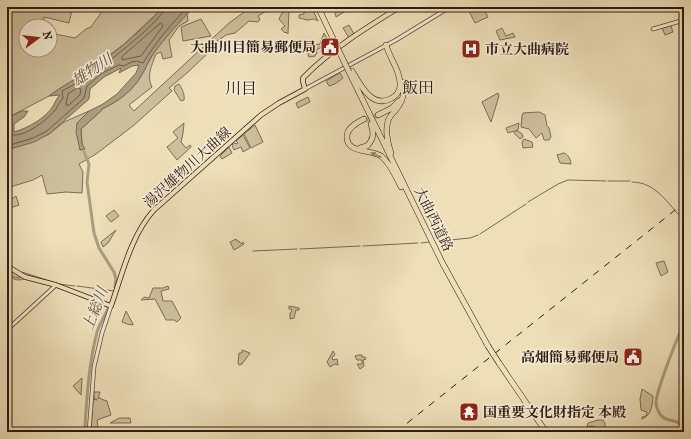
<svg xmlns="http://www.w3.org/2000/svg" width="691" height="439" font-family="'IM FELL French Canon','Noto Serif JP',serif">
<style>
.green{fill:#cdbe9c;stroke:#7c6c56}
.water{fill:#ac9c80;stroke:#796854}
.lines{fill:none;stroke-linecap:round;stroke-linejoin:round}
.shore{stroke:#6c5c48;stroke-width:1}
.stream{stroke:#796854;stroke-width:1}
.river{stroke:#ac9c80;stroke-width:3}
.motorway-tunnel{stroke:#c7b897;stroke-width:5;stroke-dasharray:5 2.5;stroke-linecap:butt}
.tertiary-casing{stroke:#5c4c3b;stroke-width:4.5}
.primary-casing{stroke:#2c1b11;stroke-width:5.5}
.motorway-casing{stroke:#2c1b11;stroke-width:6}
.tertiary{stroke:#f4ead2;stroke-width:3}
.primary{stroke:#eedfb9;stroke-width:4}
.motorway{stroke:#eedfb9;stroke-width:5}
.rail{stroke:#2c1b11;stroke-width:1;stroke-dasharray:7 7;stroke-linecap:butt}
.motorway-bridge-casing{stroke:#2c1b11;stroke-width:6;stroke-linecap:butt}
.motorway-bridge{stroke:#eedfb9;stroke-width:5}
.oneway{fill:#97876d}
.labels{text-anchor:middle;stroke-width:3.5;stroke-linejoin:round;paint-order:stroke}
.poi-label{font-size:14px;font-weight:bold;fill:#2c1b11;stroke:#f4ead2;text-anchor:end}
.street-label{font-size:14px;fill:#2c1b11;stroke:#f4ead2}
.water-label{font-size:15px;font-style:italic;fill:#5f4f3d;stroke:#f4ead2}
.quarter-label{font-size:16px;fill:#2c1b11;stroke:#f4ead2}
</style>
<rect width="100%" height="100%" fill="#eedfb9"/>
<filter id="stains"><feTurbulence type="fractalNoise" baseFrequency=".005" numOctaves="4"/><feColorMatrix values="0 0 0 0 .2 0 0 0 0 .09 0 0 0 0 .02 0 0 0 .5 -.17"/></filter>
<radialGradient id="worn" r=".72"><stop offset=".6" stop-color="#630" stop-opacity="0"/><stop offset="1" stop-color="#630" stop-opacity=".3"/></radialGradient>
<!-- green -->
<path class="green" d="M7,7h72l-1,4 -6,-1 -3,13 -25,-6 -1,9h-17v24h24v-17l25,5 11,-9 5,-2 14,-20h58l-10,10 -30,28 -32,24 -32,20 -10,7 -42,22z
M251,7h22l-15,9 2,3 -2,3 -9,-1 -14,12 -9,2 -10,7 -7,10 -22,21 -18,15 3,3 -39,35 -37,28 -17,10 4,8 -1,21 -16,-1 -19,2 -5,-19 -9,5 -26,8v-38l42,-16 15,-12 25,-11 -12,12 3,27 4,-2 -2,-4 -1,-15 20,-18 1,-2c15,-7 31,-18 39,-33 4,-7 7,-14 11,-20 9,-16 22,-30 35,-43l1,8 -9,5 -10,14 3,17 -9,2 -2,-7 -5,2c-4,11 -10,22 -4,33l-23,18 5,6 95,-88z
M336,7h7l1,5 -8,5 -2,-9z
M478,7h5l5,10 -13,6 -6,-12z
M289,10l-1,24 -2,-2 -1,1 -4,-4 4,-3 -6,-7 3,-6z
M313,10l5,11 -4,-2 -7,1 -8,-2v-3l5,-1v-3z
M201,19l10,17 -28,5 -2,-14z
M349,25l5,9 -5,4 -6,-10z
M671,26l2,6 -8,3 -3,-7z
M502,28l4,8 7,-3 2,4 -15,3 -4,-9z
M324,33l5,9 -6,1 1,3 -8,4 1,3 -2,3 -6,1 -2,-6h-9l1,-3 4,-3 4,1 13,-2z
M340,73l3,5 -8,6 -6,2 -3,-5z
M179,84c3,4 6,11 5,16l-3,1 -7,-11 1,-4z
M498,93l1,3 -8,26 -9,-20z
M308,97l2,5 -12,6 -2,-5z
M539,112l6,3 2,11 2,2 2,9 -2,3h-5l-2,-7 -6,5 -7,-9 -8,-2 1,-11 1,-3z
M184,123l-1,10 -2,9 5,6 4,-3 1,2 -14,13 -10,-13 11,-9 -5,-6z
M519,123l-1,7 -3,1h3l4,3 1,3 -3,2 -6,-6v-2l-6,2 -2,-5z
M255,125l8,17 -12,6 -7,-14z
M243,135l7,13 -7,4 -2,-5 -7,3 -2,-5 3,-2 1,1 2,-1 -2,-2z
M524,139l8,3 1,5 -10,1 -1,-6z
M229,147l3,6 -10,6 -2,-3z
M564,153c4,1 7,7 7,11l-11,-1 -3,-8z
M16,196l3,9 -12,4v-7z
M114,210l5,6 -8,6 -5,-6z
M116,230l-8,13 -5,4 -2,-5z
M236,239l1,2h2l2,3 2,-2 1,2 -10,6 -4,-8z
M664,261l4,11 -7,4 -5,-13z
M13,272l11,6v1c-6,2 -11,1 -15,-4l-2,3v-5l2,2 1,-2z
M168,286l1,3 -8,2 2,10h9l9,17 -4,4 -3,-2h-8l-11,-21 -14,1 3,-3 5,1 4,-10h10z
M289,306l10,2v2h-3l-2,8 -4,1v-6l2,-2 -1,-2h-2z
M126,311l7,13v1l-6,-1 -5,-2z
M242,350l8,3 -8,11 -3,1 -1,-2 1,-10h3z
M333,351l2,4 -3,2 1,3 4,-1 1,6 -3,-1 -5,3 -3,-5z
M358,355h4v2h3l1,2 -3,1 1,6 -4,3 -3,-5h5v-4h-5l-2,-4z
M82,378l-1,17 -8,-9z
M642,389l11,7c-1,10 -1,19 -11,23v-2l4,-1 1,-4 -6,-2 -1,-11z
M94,392h6l-2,7 1,-2 2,2 6,2 4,14 -14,5 1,7 -1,5h-6l2,-33 4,1 -3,-2z
M119,418h11l1,5h-21z
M598,420h5l2,3v6l-2,1 -11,-4 -5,1 1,-4z"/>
<!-- water -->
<path class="water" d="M163,7h31c-15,15 -28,30 -41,47 -5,7 -7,15 -12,22 -8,15 -24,26 -39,33l-1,2 -20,18 1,15 3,5 -5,1 -4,-18 1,-9 12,-12 14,-7 14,-10 19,-21 3,-8 -7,1 -13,7 2,-5 -17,9 -14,12 -1,10 -40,35 -15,8 -27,8v-32l15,-7h6l-4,6 -10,7v8c14,-4 32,-14 39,-26 3,-5 3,-7 7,-11l-11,1c13,-10 28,-17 42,-27 26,-17 51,-39 72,-62z"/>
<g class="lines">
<!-- shore -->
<path class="shore" d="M161,23l2,3 -22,30 -19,4v-3z
M78,88l3,1 -1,6 -11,10h-3v-2l2,-9z
M7,121l3,2v9l3,3c14,1 35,-16 43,-26 2,-4 4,-7 7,-11l-1,-7c11,-6 22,-12 33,-19 12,-10 69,-52 70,-65
M7,146l26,-8 14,-7 37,-33 3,-12 15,-13 17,-8 5,1 7,-4 6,-1 6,2c13,-21 28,-39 45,-56"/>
<!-- stream -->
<path class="stream" d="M608,181h22
M632,182c25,0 36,23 52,38
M528,202l30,-18 10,-4 38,1
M480,234l46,-30
M440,241l30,-3 8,-3
M421,243l8,-1
M363,246l55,-3
M300,249l60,-3
M253,251l44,-2
M7,272l7,5 6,1v-2
M22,272l37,12 16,2
M77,286l37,5
M679,422l2,-2h3"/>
<!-- river -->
<path class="river" d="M84,152l5,12 -2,18 7,51 5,15 15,24 2,7 -1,8
M684,325c-6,9 -28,68 -28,77 0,4 2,9 4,12 5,9 18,4 24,13
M83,432l2,-6c2,-32 4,-63 12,-94 2,-7 10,-20 13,-28"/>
<!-- motorway-tunnel -->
<path class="motorway-tunnel" d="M366,121l12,-6"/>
<defs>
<path id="tertiary" d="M653,29l31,-9
M305,89l91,-49 54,-33
M7,330l49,-45
M89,432l5,-65 8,-34 9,-27"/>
<path id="primary" d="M7,266l18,11 31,8 55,21c11,-31 20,-71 43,-96l107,-95 18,-12 26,-14 -2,-7v-4c27,-28 64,-51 97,-71"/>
<path id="motorway" d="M352,71c8,13 20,39 40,27 4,-2 8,-7 8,-12 1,-14 -10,-27 -14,-41
M349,72l94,192 45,82
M378,115l14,-7 7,-7
M364,119c-6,3 -16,8 -17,16 -2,19 24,14 34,21 9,7 15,21 20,31
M360,148l7,-2c7,-7 7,-13 4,-22
M391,153c-3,-9 -6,-22 -3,-32 1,-4 4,-7 7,-10 8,-10 10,-17 8,-29
M499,363l47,69"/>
</defs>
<!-- tertiary casing -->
<use href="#tertiary" class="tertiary-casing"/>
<!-- primary casing -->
<use href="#primary" class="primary-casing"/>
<!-- motorway casing -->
<use href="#motorway" class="motorway-casing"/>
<!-- tertiary -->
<use href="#tertiary" class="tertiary"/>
<!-- primary -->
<use href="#primary" class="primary"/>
<!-- motorway -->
<use href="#motorway" class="motorway"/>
<!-- rail -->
<path class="rail" d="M396,432l288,-229"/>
<defs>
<path id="motorway-bridge" d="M318,7l31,65
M488,346l11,17"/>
</defs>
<!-- motorway-bridge casing -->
<use href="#motorway-bridge" class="motorway-bridge-casing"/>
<!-- motorway-bridge -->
<use href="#motorway-bridge" class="motorway-bridge"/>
</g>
<!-- one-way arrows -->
<defs><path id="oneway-solid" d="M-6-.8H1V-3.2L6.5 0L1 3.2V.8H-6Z"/></defs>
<use class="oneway" href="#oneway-solid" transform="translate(376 155) rotate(-157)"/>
<!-- icons -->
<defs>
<symbol id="civic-square" viewBox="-11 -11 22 22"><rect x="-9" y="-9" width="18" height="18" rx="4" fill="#8f2418" stroke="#f4ead2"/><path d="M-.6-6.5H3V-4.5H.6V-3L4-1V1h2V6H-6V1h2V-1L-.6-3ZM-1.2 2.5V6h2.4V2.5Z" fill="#fff"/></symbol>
<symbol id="hospital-square" viewBox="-11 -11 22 22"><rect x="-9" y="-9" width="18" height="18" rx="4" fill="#8f2418" stroke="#f4ead2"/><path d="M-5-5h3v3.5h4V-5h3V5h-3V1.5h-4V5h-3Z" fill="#fff"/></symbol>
<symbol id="temple-square" viewBox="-11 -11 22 22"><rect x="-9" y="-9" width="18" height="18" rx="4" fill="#8f2418" stroke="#f4ead2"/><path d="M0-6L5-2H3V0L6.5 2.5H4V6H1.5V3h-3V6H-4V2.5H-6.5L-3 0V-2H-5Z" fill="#fff"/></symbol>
</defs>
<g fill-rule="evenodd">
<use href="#civic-square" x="319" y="36" width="22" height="22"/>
<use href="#hospital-square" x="460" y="38" width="22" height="22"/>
<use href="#civic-square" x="622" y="346" width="22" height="22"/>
<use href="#temple-square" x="458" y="401" width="22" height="22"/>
</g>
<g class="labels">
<!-- poi labels -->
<g class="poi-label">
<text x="316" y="52">大曲川目簡易郵便局</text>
<text x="485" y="54" text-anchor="start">市立大曲病院</text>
<text x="619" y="362">高畑簡易郵便局</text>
<text x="483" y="417" text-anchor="start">国重要文化財指定 本殿</text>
</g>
<!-- street labels -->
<g class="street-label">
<text transform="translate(187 167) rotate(-42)" y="5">湯沢雄物川大曲線</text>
<text transform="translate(434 219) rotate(64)" y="5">大曲西道路</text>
</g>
<!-- water labels -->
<g class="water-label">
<text transform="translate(92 70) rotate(-34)" y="5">雄物川</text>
<text transform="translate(95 309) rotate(-69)" y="5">上総川</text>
</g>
<!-- quarter labels -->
<g class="quarter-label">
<text x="418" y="93">飯田</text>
<text x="241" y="94">川目</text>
</g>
</g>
<!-- margin -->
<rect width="691" height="439" fill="none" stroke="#eedfb9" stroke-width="24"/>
<rect x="8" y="8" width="675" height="423" fill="none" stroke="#2c1b11" stroke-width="2"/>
<rect x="12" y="12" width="667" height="415" fill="none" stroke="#2c1b11"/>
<!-- north arrow -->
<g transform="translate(38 38) rotate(75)"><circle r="19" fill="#f4ead2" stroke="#a49785"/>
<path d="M0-3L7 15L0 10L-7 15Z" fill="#8f2418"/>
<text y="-6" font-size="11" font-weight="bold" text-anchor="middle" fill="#2c1b11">N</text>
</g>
<rect width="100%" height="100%" filter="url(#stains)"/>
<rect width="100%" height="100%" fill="url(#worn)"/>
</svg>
